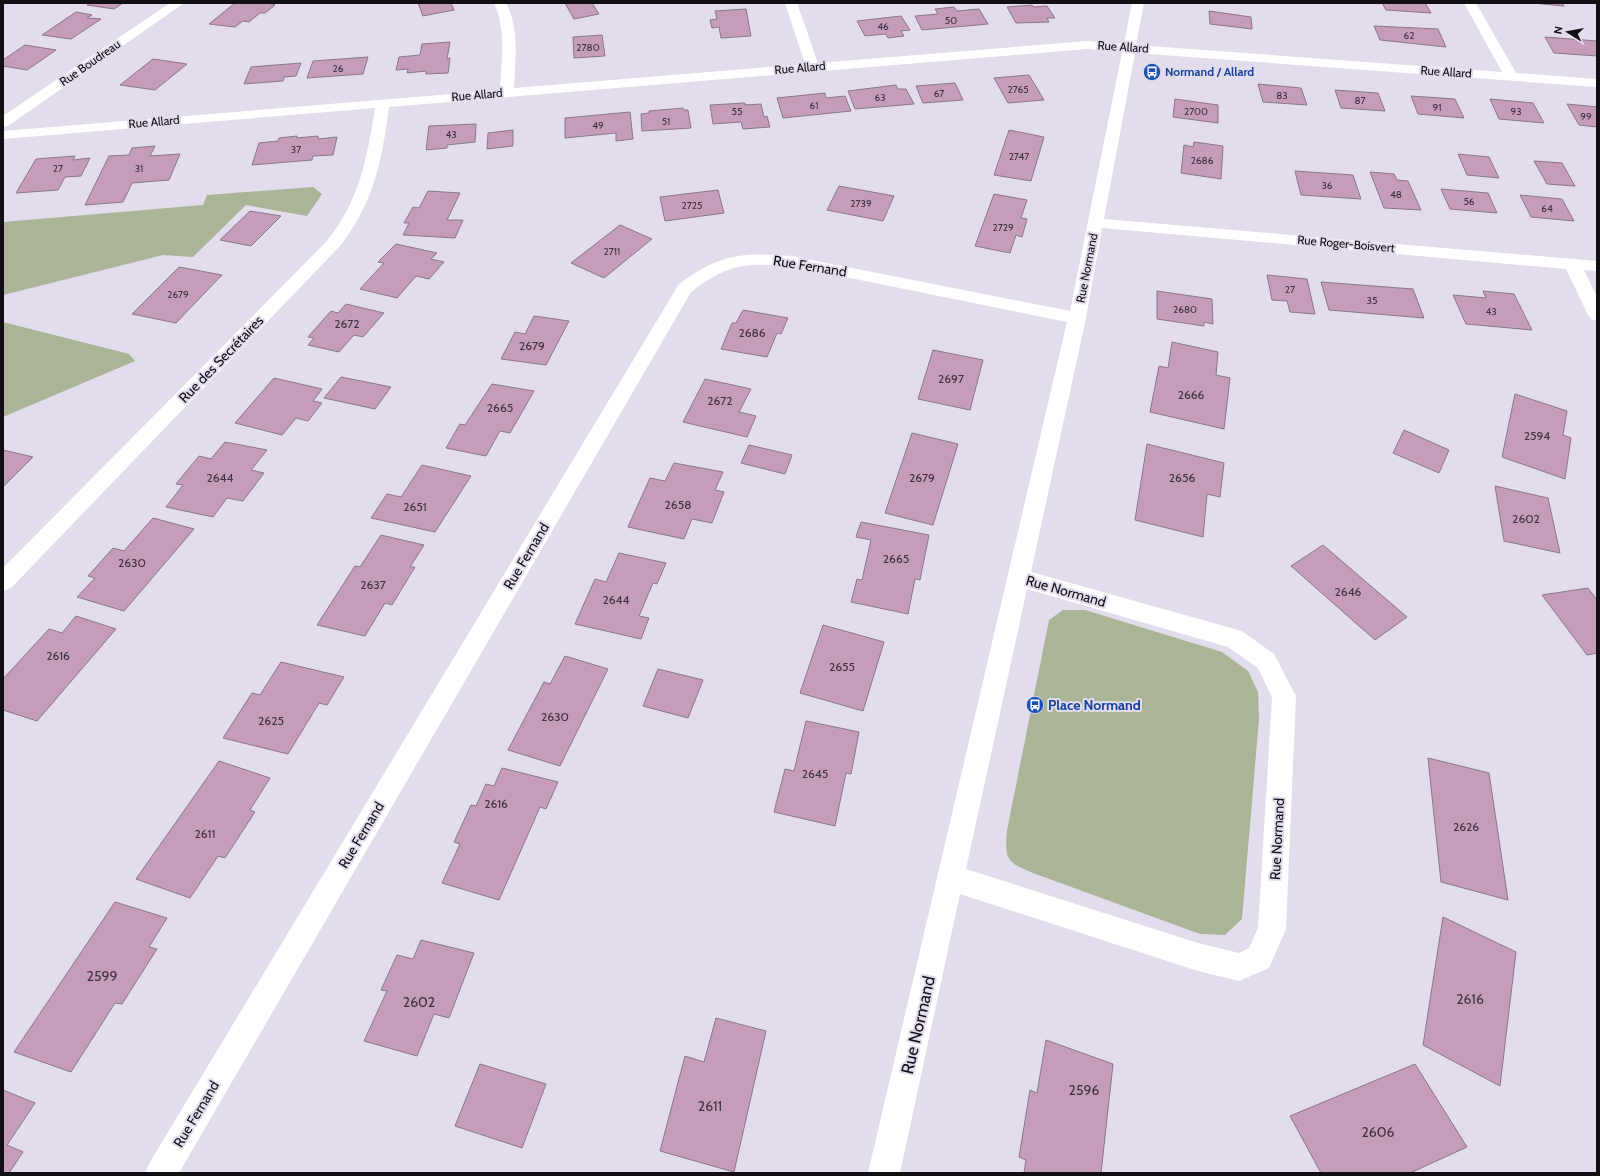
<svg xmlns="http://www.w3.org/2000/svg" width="1600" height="1176" font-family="Cabin,sans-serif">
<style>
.green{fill:#aab496}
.building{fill:#c69cbb;stroke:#887984}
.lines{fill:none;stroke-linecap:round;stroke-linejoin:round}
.street{fill:#fff;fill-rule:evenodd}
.labels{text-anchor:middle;stroke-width:4;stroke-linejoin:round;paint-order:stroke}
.far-number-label{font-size:10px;fill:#3e323e}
.far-street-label{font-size:12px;fill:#110e14;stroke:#e3dcec}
.far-transit-label{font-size:12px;font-weight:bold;fill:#164399;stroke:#e3dcec;text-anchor:start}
.number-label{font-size:12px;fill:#3e323e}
.street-label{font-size:14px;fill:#110e14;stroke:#e3dcec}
.transit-label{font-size:14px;font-weight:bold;fill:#164399;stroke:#e3dcec;text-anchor:start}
.near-number-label{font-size:14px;fill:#3e323e}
.near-street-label{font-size:17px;fill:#110e14;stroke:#e3dcec}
</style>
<rect width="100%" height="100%" fill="#e3dcec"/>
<!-- green -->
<path class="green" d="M313,187l9,7 -15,22 -61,-11 -53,52 -30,-2 -160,40v-73l200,-17 4,-10z
M3,322l126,32 6,7 -132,56z
M1063,610h22l137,42 26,19 10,21 1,27 -17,200 -17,16 -25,-1 -167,-61c-27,-11 -28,-13 -26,-43l42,-210z"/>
<!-- building -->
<path class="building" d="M90,3h33l-9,6 -27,-4z
M235,3h33l7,2 -10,8h-5l-11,9 -6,-1 -8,6 -26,-3z
M418,3h33l3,7 -31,6z
M565,3h27l7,11 -25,5z
M1382,3h43l6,10 -45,-3z
M1532,3h30l2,3z
M1032,5l1,2 14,-1 8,12h-8l2,4 -33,1 -9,-16z
M954,7l3,4 22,-2 9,15 -66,6 -7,-14 23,-2 -3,-5z
M746,9l5,27 -30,2 -2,-11 -7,1 -2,-8 7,-1 -2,-8z
M1209,11l42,6 1,12 -42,-5z
M76,12l16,3 -5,3 14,1 -30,20 -29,-4z
M901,16l9,14 -9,1 3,5 -16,2 -2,-4 -21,2 -8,-15z
M1374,26l64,3 8,18 -66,-7z
M602,35l3,21 -31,2 -1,-21z
M1545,37l52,4v15l-43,-3z
M450,42l-3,17 3,-1 -2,15 -22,1v-3l-19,2 1,-4 -12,1 3,-13 21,-2 2,-11z
M25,45l31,5 -29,20 -24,-4v-6z
M368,57l-5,17 -56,4 6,-17z
M153,59l34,5 -32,26 -35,-5z
M301,63l-5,13 -12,1 -1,4 -39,3 7,-17z
M1029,75l15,25 -36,3 -14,-25z
M955,83l8,17 -40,3 -7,-17z
M1258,84l43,4 6,17 -44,-3z
M896,85l2,4h8l8,15 -59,5 -7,-18z
M1335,90l43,3 7,18 -44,-3z
M825,93l1,5 19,-2 6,15 -68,7 -6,-20z
M1411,96l44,3 9,19 -46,-4z
M1175,99l43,6v18l-45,-6z
M1490,99l43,4 11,20 -45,-4z
M745,103v2l16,-1 3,13 3,-1 3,11 -27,2 -2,-7 -28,2 -3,-19z
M1567,104l30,3v20l-18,-2z
M683,108v2h5l3,18 -49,3 -1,-17 8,-1v-2z
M630,112l3,27 -17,2v-8l-51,5v-20z
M476,124l-1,18 -28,3v3l-21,2 3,-24z
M513,130v16l-26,3 1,-16z
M1009,130l35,7 -13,44 -37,-6z
M297,136v2l21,-2v3l19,-2 -4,18 -20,1 -1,4 -60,5 7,-22 19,-2 1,-3z
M1194,142l29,4 -2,33 -40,-6 3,-28 9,2z
M155,146l-5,10 30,-2 -11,26 -37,3 -9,19 -38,3 24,-49 20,-1 3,-7z
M1458,154l31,3 10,21 -32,-3z
M75,156l-2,4 17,-2 -9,18 -16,1 -7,13 -42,3 20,-34z
M1534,161l28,2 13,23 -28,-2z
M1295,171l58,4 8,24 -60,-4z
M1370,172l24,2 3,6 11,1 13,29 -37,-2z
M839,186l55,10 -11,25 -56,-11z
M1441,189l47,4 9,20 -47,-4z
M718,190l6,23 -59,8 -5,-24z
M428,191l32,2 -13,27h16l-8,18 -52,-3 6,-12h-5l9,-16 6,1z
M994,194l33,6 -6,18 6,1 -5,18 -6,-2 -6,18 -35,-7z
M1520,195l42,4 12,22 -43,-4z
M250,211l31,5 -30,30 -31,-6z
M620,225l32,14 -48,39 -33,-15z
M396,244l41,9 -6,6 13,3 -15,17 -13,-3 -19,22 -37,-9 24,-26 -6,-1z
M179,267l43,8 -46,48 -44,-9z
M1267,275l40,4 8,35 -25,-2 -3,-11 -15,-1z
M1321,282l92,7 11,29 -95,-8z
M1157,291l55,8 1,25 -9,-2v4l-47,-7z
M1483,291l31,3 18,36 -66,-6 -13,-29 33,3z
M346,304l38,9 -21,24 -9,-2 -15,17 -31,-7 6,-7 -6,-1 23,-26 7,2z
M743,310l45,8 -7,16 -4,-1 -10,24 -46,-8 11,-26h4z
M534,316l35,5 -23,44 -45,-6 14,-27 10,2z
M1172,342l46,10 -2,23 14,3 -6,51 -74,-17 9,-46 9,2z
M933,350l50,10 -13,50 -52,-11z
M341,377l50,10 -16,22 -51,-11z
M274,378l48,11 -9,12 9,2 -14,18 -12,-3 -14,17 -47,-12z
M705,379l46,10 -12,23 17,4 -9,21 -64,-15z
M492,384l42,7 -24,42 -10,-2 -14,25 -40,-8 14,-24 5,1z
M1515,394l52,17 -4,24 8,3 -6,41 -63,-22z
M1404,430l45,20 -10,23 -46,-20z
M912,433l46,11 -25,81 -48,-12z
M225,442l42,8 -16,20 13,3 -21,28 -16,-3 -14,19 -47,-10 17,-22 -7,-1 23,-28 12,3z
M1147,444l77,19 -4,34 -13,-3 -4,43 -68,-17z
M749,445l43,10 -7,19 -44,-11z
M3,450l30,7 -30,30z
M674,463l49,9 -8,18 9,2 -12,31 -20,-4 -8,20 -56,-12 22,-49 15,3z
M422,465l49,11 -36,56 -64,-14 16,-24 14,3z
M1495,486l53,12 12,55 -56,-12z
M153,518l41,11 -70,82 -47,-14 18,-19 -7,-2 25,-28 11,3z
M861,522l68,13 -9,45 -5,-1 -7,35 -57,-12 6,-23 5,1 9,-40 -15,-3z
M381,535l43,10 -14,22h5l-23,38 -7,-2 -20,33 -48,-11 38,-59 5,1z
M1323,545l84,72 -32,23 -84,-74z
M619,553l47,10 -9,21 -4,-1 -14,33 10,2 -8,21 -66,-15 20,-45 11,3z
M1588,588l9,12v53l-10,2 -45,-60z
M76,616l40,13 -79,92 -34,-11v-31l46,-50 13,4z
M823,625l61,17 -21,69 -63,-18z
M565,656l43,13 -48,97 -52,-16 36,-68 6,2z
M281,662l63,15 -17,28 -8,-2 -31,51 -65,-16 29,-45 8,2z
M658,669l45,11 -15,38 -45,-12z
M806,721l53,11 -8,42 -5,-1 -11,53 -61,-14 11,-43 9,2z
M1428,758l61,15 19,127 -67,-18z
M219,761l51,17 -20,32 5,2 -30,46 -7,-2 -28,42 -54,-19z
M502,768l56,14 -12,27 -6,-2 -41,93 -57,-17 18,-39 -6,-2 17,-37 5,1 10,-22 8,2z
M115,902l52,16 -18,29 8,2 -35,55 -7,-1 -44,69 -57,-20z
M1443,917l73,35 -16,134 -77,-41z
M421,940l53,13 -25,65 -15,-4 -17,42 -53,-15 23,-50 -6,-1 16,-35 16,4z
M716,1018l50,13 -32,141 -74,-21 25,-95 19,6z
M1046,1040l67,24 -12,109h-77l2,-13 -7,-3 11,-67 7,3z
M480,1064l66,20 -24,64 -67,-22z
M1415,1064l52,83 -57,26h-89l-31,-57z
M3,1090l32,13 -28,42 16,7 -14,21h-6z"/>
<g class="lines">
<!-- street -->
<path class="street" d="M170,3h14l-176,123 -5,1v-11z
M494,3h12c14,28 9,55 8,85l291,-24 -20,-61h12l21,60 269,-22 37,3 8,-41h12l-8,42 366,27 -38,-69h12l40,70 81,6v8l-462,-34 -31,166 493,42v10l-13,-1 13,27v24l-6,-2 -3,-4 -22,-46 -464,-41 -16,90 -55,254 204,57 8,3 31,22 22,42 -10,233 -17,39 -30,13 -41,-10 -238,-77 -60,279h-32l199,-851 -276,-56c-46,-3 -62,-3 -100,26l-512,881h-34l5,-11 529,-878c41,-30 62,-32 112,-28l279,55 52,-259 -35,-3 -698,58c-7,53 -15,96 -49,139l-329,342 -8,3v-23l322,-325c34,-40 42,-84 50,-135l-372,31v-8l497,-41c1,-31 7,-58 -6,-87zM1027,589l201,58 30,21 14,29 -14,231 -9,20 -10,5 -41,-10 -232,-74z"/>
</g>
<!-- icons -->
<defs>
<symbol id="bus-disc" viewBox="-11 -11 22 22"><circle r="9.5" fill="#1a4fb4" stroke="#e3dcec"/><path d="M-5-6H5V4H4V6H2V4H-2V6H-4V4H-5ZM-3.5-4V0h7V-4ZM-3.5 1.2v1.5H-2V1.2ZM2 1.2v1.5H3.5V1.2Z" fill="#fff"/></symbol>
</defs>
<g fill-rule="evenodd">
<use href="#bus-disc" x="1142" y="62" width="20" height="20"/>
<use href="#bus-disc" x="1025" y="695" width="20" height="20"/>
</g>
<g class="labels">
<!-- far-number labels -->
<g class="far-number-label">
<text x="951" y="24">50</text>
<text x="883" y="30">46</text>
<text x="1409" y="39">62</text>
<text x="588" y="51">2780</text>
<text x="338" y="72">26</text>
<text x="1018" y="93">2765</text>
<text x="939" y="97">67</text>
<text x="1282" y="99">83</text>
<text x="880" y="101">63</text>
<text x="1360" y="104">87</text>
<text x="814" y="109">61</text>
<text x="1437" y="111">91</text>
<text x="737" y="115">55</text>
<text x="1196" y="115">2700</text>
<text x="1516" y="115">93</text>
<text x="1586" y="120">99</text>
<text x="666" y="125">51</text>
<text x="598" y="129">49</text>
<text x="451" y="138">43</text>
<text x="296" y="153">37</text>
<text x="1019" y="160">2747</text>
<text x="1202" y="164">2686</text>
<text x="58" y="172">27</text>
<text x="139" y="172">31</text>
<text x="1327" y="189">36</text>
<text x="1396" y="198">48</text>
<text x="1469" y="205">56</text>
<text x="861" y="207">2739</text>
<text x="692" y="209">2725</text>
<text x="1547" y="212">64</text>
<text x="1003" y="231">2729</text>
<text x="612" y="255">2711</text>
<text x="1290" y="293">27</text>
<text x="178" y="298">2679</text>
<text x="1372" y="304">35</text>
<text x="1185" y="313">2680</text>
<text x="1491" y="315">43</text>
</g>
<!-- far-street labels -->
<g class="far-street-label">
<text transform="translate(1123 47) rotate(4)" y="4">Rue Allard</text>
<text transform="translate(90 63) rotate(-35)" y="4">Rue Boudreau</text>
<text transform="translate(800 68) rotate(-5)" y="4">Rue Allard</text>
<text transform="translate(1446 72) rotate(4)" y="4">Rue Allard</text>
<text transform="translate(477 95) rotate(-5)" y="4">Rue Allard</text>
<text transform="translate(154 122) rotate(-5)" y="4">Rue Allard</text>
<text transform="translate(1346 244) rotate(5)" y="4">Rue Roger-Boisvert</text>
<text transform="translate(1087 268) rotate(-79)" y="4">Rue Normand</text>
</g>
<!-- far-transit labels -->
<g class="far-transit-label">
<text x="1165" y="76">Normand / Allard</text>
</g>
<!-- number labels -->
<g class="number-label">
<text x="347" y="328">2672</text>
<text x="752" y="337">2686</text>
<text x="532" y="350">2679</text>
<text x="951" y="383">2697</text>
<text x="1191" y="399">2666</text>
<text x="720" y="405">2672</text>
<text x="500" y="412">2665</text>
<text x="1537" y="440">2594</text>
<text x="220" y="482">2644</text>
<text x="922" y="482">2679</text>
<text x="1182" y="482">2656</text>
<text x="678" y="509">2658</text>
<text x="415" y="511">2651</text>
<text x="1526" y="523">2602</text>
<text x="896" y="563">2665</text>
<text x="132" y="567">2630</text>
<text x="373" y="589">2637</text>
<text x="1348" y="596">2646</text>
<text x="616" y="604">2644</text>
<text x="58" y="660">2616</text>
<text x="842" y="671">2655</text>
<text x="555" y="721">2630</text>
<text x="271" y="725">2625</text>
<text x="815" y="778">2645</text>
<text x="496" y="808">2616</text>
<text x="1466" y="831">2626</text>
<text x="205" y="838">2611</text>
</g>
<!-- street labels -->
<g class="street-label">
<text transform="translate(810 266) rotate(9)" y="5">Rue Fernand</text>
<text transform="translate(221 359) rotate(-46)" y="5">Rue des Secrétaires</text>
<text transform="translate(526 556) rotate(-59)" y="5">Rue Fernand</text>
<text transform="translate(1066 591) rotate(16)" y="5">Rue Normand</text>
<text transform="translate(361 835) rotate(-59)" y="5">Rue Fernand</text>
<text transform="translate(1277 839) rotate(-87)" y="5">Rue Normand</text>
<text transform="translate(196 1114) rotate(-59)" y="5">Rue Fernand</text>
</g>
<!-- transit labels -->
<g class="transit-label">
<text x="1048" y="710">Place Normand</text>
</g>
<!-- near-number labels -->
<g class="near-number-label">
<text x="102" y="981">2599</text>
<text x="1470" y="1004">2616</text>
<text x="419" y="1007">2602</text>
<text x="1084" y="1095">2596</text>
<text x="710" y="1111">2611</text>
<text x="1378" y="1137">2606</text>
</g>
<!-- near-street labels -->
<g class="near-street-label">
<text transform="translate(918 1025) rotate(-77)" y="6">Rue Normand</text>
</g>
</g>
<!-- border -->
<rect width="1600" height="1176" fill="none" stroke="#110e14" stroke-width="8"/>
<!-- north arrow -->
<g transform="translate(1568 32) rotate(281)" stroke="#e3dcec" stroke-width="3" paint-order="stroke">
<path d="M0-3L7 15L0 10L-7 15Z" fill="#110e14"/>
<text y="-6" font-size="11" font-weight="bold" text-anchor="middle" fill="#110e14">N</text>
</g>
</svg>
